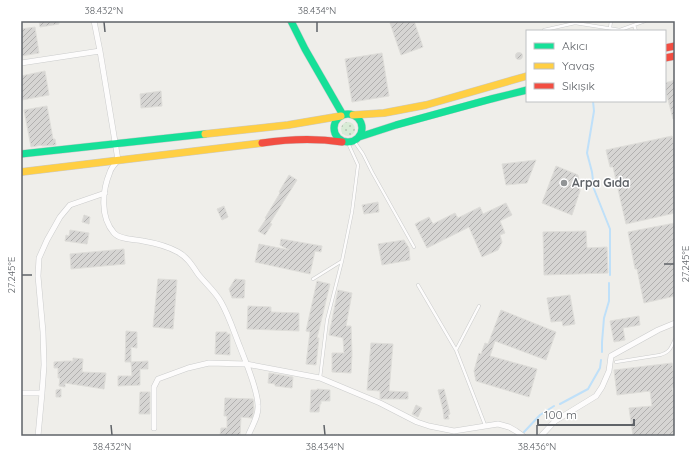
<svg xmlns="http://www.w3.org/2000/svg" width="696" height="457" font-family="Quicksand,sans-serif">
<style>
.grass{fill:url(#grass-dots)}
.lines{fill:none;stroke-linecap:round;stroke-linejoin:round}
.stream{stroke:#bfe0f9;stroke-width:2}
.building{fill:url(#building-hatch);stroke:#deddd9}
.lane-casing{stroke:#cbcccc;stroke-width:3.5}
.street-casing{stroke:#cbcccc;stroke-width:6}
.fast-casing{stroke:#cacacb;stroke-width:8}
.slow-casing{stroke:#cacacb;stroke-width:8}
.jam-casing{stroke:#cacacb;stroke-width:8}
.lane{stroke:#fdfcfc;stroke-width:2.5}
.street{stroke:#fdfcfc;stroke-width:5}
.fast{stroke:#16e098;stroke-width:7}
.slow{stroke:#ffcf43;stroke-width:7}
.jam{stroke:#f24e42;stroke-width:7}
.ticks{fill:none;stroke:#5f6368;stroke-width:1.5}
.poi-dot{fill:#919496;stroke:#fff;stroke-width:1.5}
.labels{text-anchor:middle;stroke-width:3;stroke-linejoin:round;paint-order:stroke}
.poi-label{font-size:12px;font-weight:bold;fill:#5f6368;stroke:#fff;text-anchor:start}
.neatline{fill:none;stroke:#5f6368;stroke-width:1.5}
.ticks-label{font-size:10px;text-anchor:middle;fill:#5f6368}
</style>
<defs>
<pattern id="grass-dots" width="8" height="8" patternUnits="userSpaceOnUse"><rect width="8" height="8" fill="#d8ebd6"/><path d="M2 2h.1M6 6h.1" fill="none" stroke="#b2c2b1" stroke-width="1.8" stroke-linecap="round"/></pattern>
<pattern id="building-hatch" width="6" height="6" patternUnits="userSpaceOnUse"><rect width="6" height="6" fill="#d6d5d3"/><path d="M-1 1l2-2M0 6l6-6M5 7l2-2" fill="none" stroke="#b1b0af"/></pattern>
</defs>
<rect width="100%" height="100%" fill="#efeeea"/>
<!-- grass -->
<path class="grass" d="M341 129a7 7 0 1 1 14 0a7 7 0 1 1-14 0Z"/>
<g class="lines">
<!-- stream -->
<path class="stream" d="M593,101l1,10 -7,42 5,19 2,17 16,40v46
M602,352v-10l2,-24 5,-17v-18
M560,404l28,-15 12,-21 1,-8
M524,432l16,-17 14,-9"/>
</g>
<!-- building -->
<path class="building" d="M39,21h20v3l-19,3z
M394,21h20l9,26 -22,8 -11,-32z
M35,27l4,26 -18,3v-27z
M515.5 56a3.5 3.5 0 1 1 7 0a3.5 3.5 0 1 1-7 0Z
M382,53l7,43 -37,6 -7,-43z
M45,71l4,24 -27,5 -1,-7v-17z
M675,80v39h-2l-8,-31v-5z
M161,91l1,15 -21,2 -1,-14z
M47,106l6,33h2l1,6 -14,1v-1l-11,2 -7,-37z
M672,136l3,13v64l-49,11 -13,-57h-3l-4,-17z
M536,160l-9,23 -21,2 -4,-21z
M556,166l22,9 2,16 -8,24 -30,-12z
M289,175l8,5 -27,43 2,1 -7,11 -7,-4 8,-12 -1,-1 15,-25 -1,-1z
M378,202l1,10 -15,2 -2,-9z
M506,203l6,12 -12,6 5,12 -5,2 2,7 -4,8 -16,7 -13,-30 -42,21 -12,-24 14,-7 4,7 22,-11 3,5 22,-11 3,7z
M224,206l4,11 -6,3 -5,-11z
M84,215l6,2 -1,7 -7,-2z
M675,223v73l-31,7 -7,-34h-2l-7,-37z
M70,230l19,3 -2,11 -22,-3 1,-6 3,1z
M586,231l1,17 20,-1 1,26 -64,2 -1,-43z
M281,239l41,7 -1,6 -6,-1 -5,23 -55,-12 4,-18 30,6 -9,-5z
M404,240l5,8 1,12 -28,5 -4,-21z
M124,249l1,15 -54,5 -1,-15z
M158,279l19,1 -4,49 -20,-2z
M235,279l10,1 -1,18h-12l-3,-9z
M317,281l13,3 -13,54h2l-3,27 -10,-1 4,-32 -4,-1z
M338,290l14,3 -6,33h5l1,28 -1,19 -19,-1v-19h12l-1,-15 -14,-3z
M570,295l5,29 -12,2 -1,-5 -11,1 -4,-24z
M248,306l23,1v5l28,1v18l-52,-2z
M501,310l55,22 -10,28 -51,-19 -5,15 47,13 -8,28 -53,-16 -2,-10 5,-18 2,1 4,-11 3,1z
M639,316l1,9 -17,3 2,12 -11,2 -4,-21z
M126,331l11,1v16l-6,-1v15h-6z
M216,332h11v2h3v21l-15,-1z
M371,343l22,1 -4,47 19,1v7h-28v-8l-13,-1z
M73,358l10,1 -1,13 24,1 -2,16 -39,-6v4l-6,-1 1,-8h-2v-10h-4v-6l12,-1h7z
M148,361v8h-8v16l-22,1v-10h14l-1,-14z
M672,363l3,21v4h-3l3,15v33h-42l-4,-28 23,-2 -2,-15 -33,4 -3,-25z
M269,373l24,4 -1,11 -17,-2v-2l-7,-1z
M61,389v8h-5v-7z
M317,389l13,1v11h-9v3h-1l-1,8h-9l1,-22h6z
M444,389l2,8 4,17 -2,1 1,4h-5l-1,-9 -5,-20z
M140,392h10v22h-11z
M225,398l28,1 1,10 -2,9 -11,-1 -1,19 -20,-1 1,-7h6v-12h-3z
M416,405l6,3 -4,9 -6,-3z"/>
<g class="lines">
<defs>
<path id="lane" d="M634,25l2,6
M610,28l1,-7
M544,30l31,-7 45,7 25,-9
M354,141l9,13 9,18 42,75
M313,279l29,-18 10,-49 6,-47 -10,-22
M418,285l38,65
M479,306l-23,44 29,75
M616,362l44,-7c10,-3 11,-7 15,-16
M320,378l7,-58 15,-59"/>
<path id="street" d="M94,21l6,30 18,109c-3,4 -7,8 -8,12 -8,19 -10,45 4,61 6,7 20,6 29,8 12,2 24,5 35,11 9,5 14,13 20,22 7,9 17,17 23,28 8,14 13,30 19,45 6,16 17,40 18,58 1,11 -6,21 -10,31
M21,63l79,-12
M21,393h21
M154,428v-41l4,-8 30,-11 21,-5 37,1 74,14 60,25 37,19 12,4 25,5 44,-7 11,3 7,4 7,5
M38,436l4,-43 2,-28 -1,-33 -5,-56 1,-18 8,-18 13,-23 10,-12 35,-12
M541,436l14,-15 41,-25 6,-9 7,-16 2,-15 47,-26 17,-7"/>
<path id="fast" d="M291,21l14,28 38,66
M334 128a14 14 0 1 1 28 0a14 14 0 1 1-28 0Z
M359,137l37,-12 95,-26 36,-9
M21,154l184,-20"/>
<path id="slow" d="M353,115l31,-2 42,-8 101,-29
M205,134l83,-9 53,-9
M21,172l241,-29"/>
<path id="jam" d="M665,48l10,-2
M665,58l10,-2
M262,143c27,-4 53,-5 80,-1"/>
</defs>
<!-- lane casing -->
<use href="#lane" class="lane-casing"/>
<!-- street casing -->
<use href="#street" class="street-casing"/>
<!-- fast casing -->
<use href="#fast" class="fast-casing"/>
<!-- slow casing -->
<use href="#slow" class="slow-casing"/>
<!-- jam casing -->
<use href="#jam" class="jam-casing"/>
<!-- lane -->
<use href="#lane" class="lane"/>
<!-- street -->
<use href="#street" class="street"/>
<!-- fast -->
<use href="#fast" class="fast"/>
<!-- slow -->
<use href="#slow" class="slow"/>
<!-- jam -->
<use href="#jam" class="jam"/>
</g>
<!-- ticks -->
<path class="ticks" d="M104,22l1,10M317,22v10M664,264h10M22,275h10M111,425l1,10M324,425l1,10M537,425v10"/>
<!-- markers -->
<circle class="poi-dot" cx="564" cy="183" r="4"/>
<g class="labels">
<!-- poi labels -->
<g class="poi-label">
<text x="572" y="187">Arpa Gıda</text>
</g>
</g>
<!-- border -->
<rect width="696" height="457" fill="none" stroke="#ffffff" stroke-width="44"/>
<!-- legend -->
<rect x="526" y="30" width="140" height="72" fill="#ffffff" stroke="#bfc1c3"/>
<rect x="534" y="43" width="20" height="6" fill="#16e098" stroke="#bfc1c3"/>
<text x="562" y="50" font-size="12" fill="#5f6368">Akıcı</text>
<rect x="534" y="63" width="20" height="6" fill="#ffcf43" stroke="#bfc1c3"/>
<text x="562" y="70" font-size="12" fill="#5f6368">Yavaş</text>
<rect x="534" y="83" width="20" height="6" fill="#f24e42" stroke="#bfc1c3"/>
<text x="562" y="90" font-size="12" fill="#5f6368">Sıkışık</text>
<!-- scale -->
<path d="M538 419v6h96v-6" fill="none" stroke="#5f6368" stroke-width="2"/>
<text x="544" y="419" font-size="12" fill="#5f6368" stroke="#ffffff" stroke-width="3" paint-order="stroke">100 m</text>
<rect x="22" y="22" width="652" height="413" class="neatline"/>
<g class="ticks-label">
<text x="104" y="14">38.432°N</text>
<text x="317" y="14">38.434°N</text>
<text transform="translate(685 264) rotate(-90)" y="4">27.245°E</text>
<text transform="translate(11 275) rotate(-90)" y="4">27.245°E</text>
<text x="112" y="450">38.432°N</text>
<text x="325" y="450">38.434°N</text>
<text x="537" y="450">38.436°N</text>
</g>
</svg>
